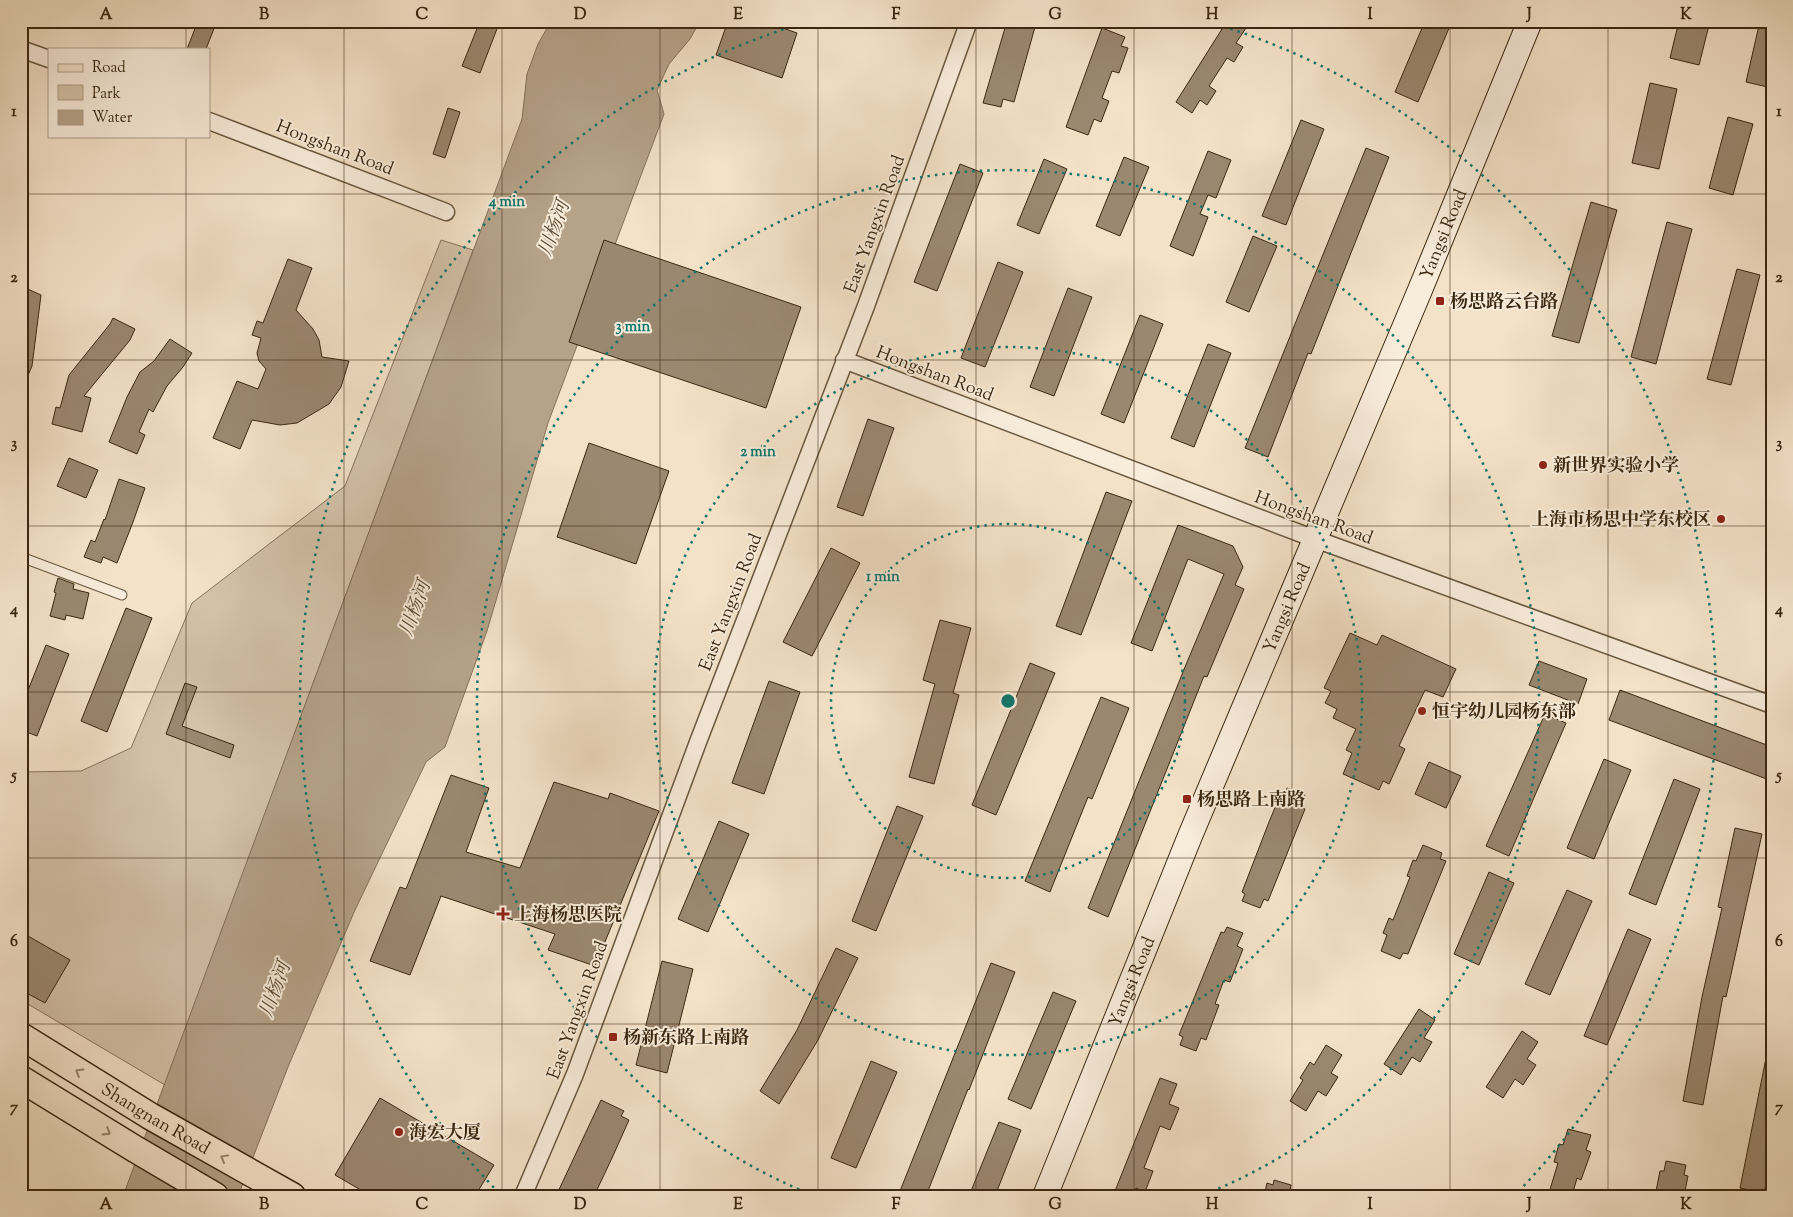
<svg xmlns="http://www.w3.org/2000/svg" width="1793" height="1217" font-family="'Sorts Mill Goudy','Noto Serif SC',serif">
<style>
.green{fill:#d4c2a9;stroke:#87745c}
.water{fill:#b5a289;stroke:#847159}
.building{fill:#9b8870;stroke:#3a2710}
.lines{fill:none;stroke-linecap:round;stroke-linejoin:round}
.lane-casing{stroke:#68563e;stroke-width:11}
.street-casing{stroke:#68563e;stroke-width:19}
.secondary-casing{stroke:#3a2710;stroke-width:26}
.primary-casing{stroke:#3a2710;stroke-width:29}
.lane{stroke:#f8ecdb;stroke-width:9}
.street{stroke:#f8ecdb;stroke-width:16}
.secondary{stroke:#f8ecdb;stroke-width:24}
.primary{stroke:#f4e2c8;stroke-width:26}
.oneway{stroke:#97846c}
.grid{fill:none;stroke:#3a2710;stroke-width:1;stroke-opacity:0.55}
.ring{fill:none;stroke:#0f766e;stroke-width:2.5;stroke-dasharray:2.5 5}
.poi-dot{fill:#8f2418;stroke:#f8ecdb;stroke-width:2}
.labels{text-anchor:middle;stroke-width:4;stroke-linejoin:round;paint-order:stroke}
.street-label{font-size:18px;fill:#3a2710;stroke:#f8ecdb}
.poi-label{font-size:18px;font-weight:bold;fill:#3a2710;stroke:#f8ecdb;text-anchor:start}
.water-label{font-size:19px;font-style:italic;fill:#5f4c34;stroke:#f8ecdb}
.centre{fill:#0f766e;stroke:#f8ecdb;stroke-width:2.5}
.ring-label{font-size:15px;text-anchor:middle;font-weight:bold;fill:#0f766e;stroke:#f8ecdb;stroke-width:4;stroke-linejoin:round;paint-order:stroke}
.neatline{fill:none;stroke:#3a2710;stroke-width:2}
.grid-label{font-size:16px;text-anchor:middle;font-weight:bold;fill:#3a2710}
</style>
<rect width="100%" height="100%" fill="#f4e2c8"/>
<filter id="stains"><feTurbulence type="fractalNoise" baseFrequency=".004" numOctaves="4"/><feColorMatrix values="0 0 0 0 .2 0 0 0 0 .09 0 0 0 0 .02 0 0 0 .5 -.17"/></filter>
<radialGradient id="worn" r=".72"><stop offset=".6" stop-color="#630" stop-opacity="0"/><stop offset="1" stop-color="#630" stop-opacity=".3"/></radialGradient>
<!-- green -->
<path class="green" d="M441,240l32,10 -308,835 -144,-85v-228l60,-1 50,-23 61,-145 153,-117z"/>
<!-- water -->
<path class="water" d="M551,21h149l-10,18 -21,25 -12,26 7,24 -116,309 -61,208 -42,116 -19,15 -71,148 -67,157 -50,129h-115l399,-1077 5,-45 11,-30z"/>
<!-- building -->
<path class="building" d="M198,21h19l-11,28h-19z
M480,21h20l-20,52 -18,-7z
M728,21h35l34,12 -15,45 -66,-23z
M1007,21h19l-1,3 10,3 -21,75 -11,-3 -2,8 -18,-4z
M1227,21h8l11,7 -10,15 7,4 -9,15 -7,-4 -18,28 7,5 -9,14 -7,-5 -8,13 -16,-11z
M1425,21h27l-34,81 -23,-10z
M1679,21h31l-11,44 -29,-7z
M1760,21h12v67l-26,-6z
M1102,28l23,9 -4,9 7,2 -9,25 -7,-2 -10,27 7,3 -8,21 -7,-3 -6,16 -22,-8z
M1650,83l27,6 -18,80 -27,-6z
M448,108l12,4 -15,46 -12,-4z
M1728,117l25,7 -20,71 -24,-7z
M1301,120l23,9 -38,96 -24,-9z
M1366,148l23,9 -78,197 -3,-1 -40,104 -23,-9z
M1208,151l23,9 -15,38 -8,-3 -8,19 8,3 -15,39 -23,-10z
M1124,157l25,10 -29,69 -24,-10z
M1044,159l23,10 -28,65 -22,-9z
M960,164l23,9 -46,118 -23,-9z
M1591,202l26,8 -38,133 -27,-7z
M1667,222l25,7 -36,135 -25,-7z
M1253,236l24,10 -28,66 -23,-10z
M604,240l197,67 -35,101 -197,-66z
M288,259l24,9 -16,42 17,19 6,11 3,17 27,4 -8,26 -12,17 -32,19 -17,2 -28,-5 -12,29 -27,-11 24,-57 21,8 8,-20 -7,-8 -2,-8 4,-15 -9,-3 5,-14 6,2z
M998,262l25,10 -38,95 -24,-9z
M1737,269l23,6 -29,110 -24,-6z
M21,286l20,9 -9,71 -11,26z
M1068,288l24,9 -38,99 -24,-9z
M1140,315l23,9 -39,99 -23,-9z
M113,318l22,11 -5,11 -46,56 7,2 -9,34 -30,-8 4,-17 4,1 9,-33 41,-51z
M170,339l22,14 -9,14 -16,19 -14,26 -4,-3 -10,23 6,3 -8,19 -28,-12 18,-45 13,-25 14,-11z
M1208,344l23,9 -37,94 -23,-9z
M868,419l26,9 -31,88 -26,-9z
M589,443l80,28 -33,93 -79,-27z
M69,458l29,12 -12,28 -29,-12z
M119,479l26,9 -12,34 -16,41 -14,-6 -2,6 -17,-6 7,-17 4,2 9,-23 1,1z
M1106,492l26,9 -51,134 -25,-9z
M1178,525l55,21 10,21 -8,18 9,4 -37,88 -3,-1 -96,241 -20,-9 97,-241 39,-93 -36,-15 -36,92 -21,-8z
M831,548l29,15 -48,93 -29,-14z
M58,578l16,6 -1,5 16,4 -6,26 -17,-4 -1,5 -15,-4 6,-23 -2,-1z
M126,608l26,10 -45,114 -26,-11z
M940,620l31,8 -18,65 6,2 -25,89 -25,-7 26,-93 -12,-4z
M1350,633l27,12 5,-10 74,34 -13,28 -18,-7 -26,56 6,3 -10,22 -6,13 -6,-3 -4,9 -36,-16 9,-21 -6,-3 10,-21 -23,-11 4,-9 -12,-6 6,-12 -7,-3z
M46,645l23,9 -32,82 -16,-6v-22z
M1539,661l48,18 -9,25 -49,-19z
M1030,663l25,10 -59,142 -24,-10z
M769,681l31,11 -36,102 -32,-11z
M185,683l12,4 -15,39 52,19 -4,13 -64,-24z
M1620,690l152,57v34l-163,-61z
M1101,697l28,11 -37,91 -4,-2 -38,95 -25,-11z
M1545,714l21,9 -57,133 -23,-10z
M1604,759l27,11 -37,89 -27,-11z
M1429,762l32,14 -15,32 -31,-14z
M451,775l38,13 -23,64 54,16 34,-86 54,17 2,-6 49,18 -64,155 -47,-16 7,-16 -114,-38 -31,79 -40,-14 30,-74 6,2z
M1674,779l26,10 -44,116 -27,-11z
M1287,788l18,7 -5,12 5,2 -37,92 -4,-2 -4,9 -18,-7 3,-7 -3,-2 27,-70 13,-31 3,2z
M897,806l26,10 -47,115 -24,-10z
M719,821l30,13 -41,98 -30,-13z
M1735,828l27,6 -36,163 -3,-1 -20,109 -20,-4 19,-104 20,-89 -4,-1z
M1423,845l19,8 -2,6 6,2 -38,93 -5,-1 -3,6 -19,-8 6,-16 -4,-2 6,-15 4,2 17,-43 -3,-1 6,-16 3,1z
M1489,872l25,11 -35,82 -25,-11z
M1567,890l25,11 -42,94 -25,-11z
M1227,927l16,6 -6,13 6,3 -13,33 -6,-2 -9,24 4,1 -13,35 -5,-2 -5,13 -16,-6 3,-8 -4,-2 42,-103 3,1z
M1628,929l23,10 -44,106 -23,-9z
M21,932l49,28 -25,43 -24,-13z
M836,948l22,10 -40,82 -39,64 -19,-13 37,-61z
M662,961l31,8 -26,104 -31,-8z
M991,963l24,9 -46,118 -1,-1 -42,107h-28z
M1053,992l23,9 -45,108 -23,-10z
M1419,1009l16,11 -11,18 8,4 -12,20 -8,-5 -11,18 -17,-11z
M1522,1031l16,11 -11,17 9,6 -13,20 -8,-6 -12,19 -17,-11z
M1326,1045l16,10 -11,18 7,4 -12,19 -8,-5 -12,20 -16,-10 13,-21 -3,-2 10,-16 4,3z
M1766,1058h6v97l-8,38 -24,-5z
M871,1061l26,11 -41,96 -25,-10z
M1160,1078l17,6 -8,20 10,4 -9,22 -10,-4 -16,42 9,3 -8,21 -9,-4 -3,8h-20z
M380,1098l114,67 -19,31h-104l-36,-21z
M601,1100l23,11 -3,5 8,4 -17,38 -18,38h-38z
M999,1122l22,8 -26,66h-26z
M1568,1129l23,6 -5,15 5,2 -10,28 -4,-2 -5,18h-24l10,-33 -4,-1 5,-18 4,1z
M1666,1161l20,4 -2,10 4,1 -4,20h-29l5,-25h4z
M1274,1180l17,5 -1,5 10,3 -1,3h-35l3,-13 6,2z"/>
<g class="lines">
<defs>
<path id="lane" d="M21,557l101,38"/>
<path id="street" d="M21,49l28,10
M209,121l237,91
M844,360l471,179 457,166
M523,1196l52,-122 123,-332 168,-436 103,-285"/>
<g id="secondary">
<path id="s1" d="M1045,1196l145,-360 230,-546 110,-269"/>
</g>
<g id="primary">
<path id="s2" d="M21,1036l129,80 142,80"/>
<path d="M21,1079l114,70 80,47"/>
</g>
</defs>
<!-- lane casing -->
<use href="#lane" class="lane-casing"/>
<!-- street casing -->
<use href="#street" class="street-casing"/>
<!-- secondary casing -->
<use href="#secondary" class="secondary-casing"/>
<!-- primary casing -->
<use href="#primary" class="primary-casing"/>
<!-- lane -->
<use href="#lane" class="lane"/>
<!-- street -->
<use href="#street" class="street"/>
<!-- secondary -->
<use href="#secondary" class="secondary"/>
<!-- primary -->
<use href="#primary" class="primary"/>
</g>
<!-- one-way arrows -->
<defs><path id="oneway-chevron" d="M-2-3.5L2.5 0L-2 3.5" fill="none" stroke-width="1.6" stroke-linecap="round" stroke-linejoin="round" transform="scale(1.25)"/></defs>
<g class="oneway">
<use href="#oneway-chevron" transform="translate(79 1072) rotate(-148)"/>
<use href="#oneway-chevron" transform="translate(107 1132) rotate(32)"/>
<use href="#oneway-chevron" transform="translate(224 1158) rotate(-151)"/>
</g>
<!-- grid -->
<path class="grid" d="M186,21v28M344,21v1175M502,21v1175M660,21v1175M818,21v1175M976,21v1175M1134,21v1175M1292,21v1175M1450,21v1175M1608,21v1175M186,136v1060M21,194h1751M21,360h1751M21,526h1751M21,692h1751M21,858h1751M21,1024h1751"/>
<!-- distance rings -->
<g class="ring">
<circle cx="1008" cy="701" r="177"/>
<circle cx="1008" cy="701" r="354"/>
<path d="M813 1195A531 531 0 1 1 1203 1195"/>
<path d="M499 1193A708 708 0 0 1 807 22M1209 22A708 708 0 0 1 1517 1193"/>
</g>
<!-- markers -->
<g class="poi-dot">
<rect x="1435" y="296" width="10" height="10" rx="2.5"/>
<circle cx="1543" cy="465" r="5"/>
<circle cx="1721" cy="519" r="5"/>
<circle cx="1422" cy="711" r="5"/>
<rect x="1182" y="794" width="10" height="10" rx="2.5"/>
<path d="M500.5 906.5h5v5h5v5h-5v5h-5v-5h-5v-5h5z"/>
<rect x="608" y="1032" width="10" height="10" rx="2.5"/>
<circle cx="399" cy="1132" r="5"/>
</g>
<g class="labels">
<!-- street labels -->
<g class="street-label">
<text transform="translate(335 147) rotate(21)" y="6">Hongshan Road</text>
<text transform="translate(874 224) rotate(-70)" y="6">East Yangxin Road</text>
<text dy="6" stroke="none"><textPath href="#s1" startOffset="1041">Yangsi Road</textPath></text>
<text transform="translate(935 373) rotate(21)" y="6">Hongshan Road</text>
<text transform="translate(1314 517) rotate(20)" y="6">Hongshan Road</text>
<text transform="translate(730 602) rotate(-69)" y="6">East Yangxin Road</text>
<text dy="6" stroke="none"><textPath href="#s1" startOffset="636">Yangsi Road</textPath></text>
<text dy="6" stroke="none"><textPath href="#s1" startOffset="231">Yangsi Road</textPath></text>
<text transform="translate(577 1010) rotate(-70)" y="6">East Yangxin Road</text>
<text dy="6" stroke="none"><textPath href="#s2" startOffset="158">Shangnan Road</textPath></text>
</g>
<!-- poi labels -->
<g class="poi-label">
<text x="1450" y="307">杨思路云台路</text>
<text x="1553" y="471">新世界实验小学</text>
<text x="1711" y="525" text-anchor="end">上海市杨思中学东校区</text>
<text x="1432" y="717">恒宇幼儿园杨东部</text>
<text x="1197" y="805">杨思路上南路</text>
<text x="514" y="920">上海杨思医院</text>
<text x="623" y="1043">杨新东路上南路</text>
<text x="409" y="1138">海宏大厦</text>
</g>
<!-- water labels -->
<g class="water-label">
<text transform="translate(553 228) rotate(-70)" y="7">川杨河</text>
<text transform="translate(414 608) rotate(-70)" y="7">川杨河</text>
<text transform="translate(274 989) rotate(-70)" y="7">川杨河</text>
</g>
</g>
<circle cx="1008" cy="701" r="8" class="centre"/>
<g class="ring-label">
<text x="507" y="206">4 min</text>
<text x="633" y="331">3 min</text>
<text x="758" y="456">2 min</text>
<text x="883" y="581">1 min</text>
</g>
<!-- margin -->
<rect width="1793" height="1217" fill="none" stroke="#f4e2c8" stroke-width="55"/>
<!-- legend -->
<rect x="48" y="48" width="162" height="90" fill="#f8ecdb" stroke="#ac9d8a"/>
<rect x="58" y="64" width="25" height="8" fill="#f4e2c8" stroke="#ac9d8a"/>
<text x="92" y="72" font-size="15" fill="#3a2710">Road</text>
<rect x="58" y="85" width="25" height="15" fill="#d4c2a9" stroke="#ac9d8a"/>
<text x="92" y="98" font-size="15" fill="#3a2710">Park</text>
<rect x="58" y="110" width="25" height="15" fill="#b5a289" stroke="#ac9d8a"/>
<text x="92" y="122" font-size="15" fill="#3a2710">Water</text>
<rect x="28" y="28" width="1738" height="1162" class="neatline"/>
<g class="grid-label">
<text x="106" y="19">A</text>
<text x="264" y="19">B</text>
<text x="422" y="19">C</text>
<text x="580" y="19">D</text>
<text x="738" y="19">E</text>
<text x="896" y="19">F</text>
<text x="1055" y="19">G</text>
<text x="1212" y="19">H</text>
<text x="1370" y="19">I</text>
<text x="1529" y="19">J</text>
<text x="1686" y="19">K</text>
<text x="14" y="116">1</text>
<text x="1779" y="116">1</text>
<text x="14" y="282">2</text>
<text x="1779" y="282">2</text>
<text x="14" y="448">3</text>
<text x="1779" y="448">3</text>
<text x="14" y="614">4</text>
<text x="1779" y="614">4</text>
<text x="14" y="780">5</text>
<text x="1779" y="780">5</text>
<text x="14" y="946">6</text>
<text x="1779" y="946">6</text>
<text x="14" y="1112">7</text>
<text x="1779" y="1112">7</text>
<text x="106" y="1209">A</text>
<text x="264" y="1209">B</text>
<text x="422" y="1209">C</text>
<text x="580" y="1209">D</text>
<text x="738" y="1209">E</text>
<text x="896" y="1209">F</text>
<text x="1055" y="1209">G</text>
<text x="1212" y="1209">H</text>
<text x="1370" y="1209">I</text>
<text x="1529" y="1209">J</text>
<text x="1686" y="1209">K</text>
</g>
<rect width="100%" height="100%" filter="url(#stains)"/>
<rect width="100%" height="100%" fill="url(#worn)"/>
</svg>
